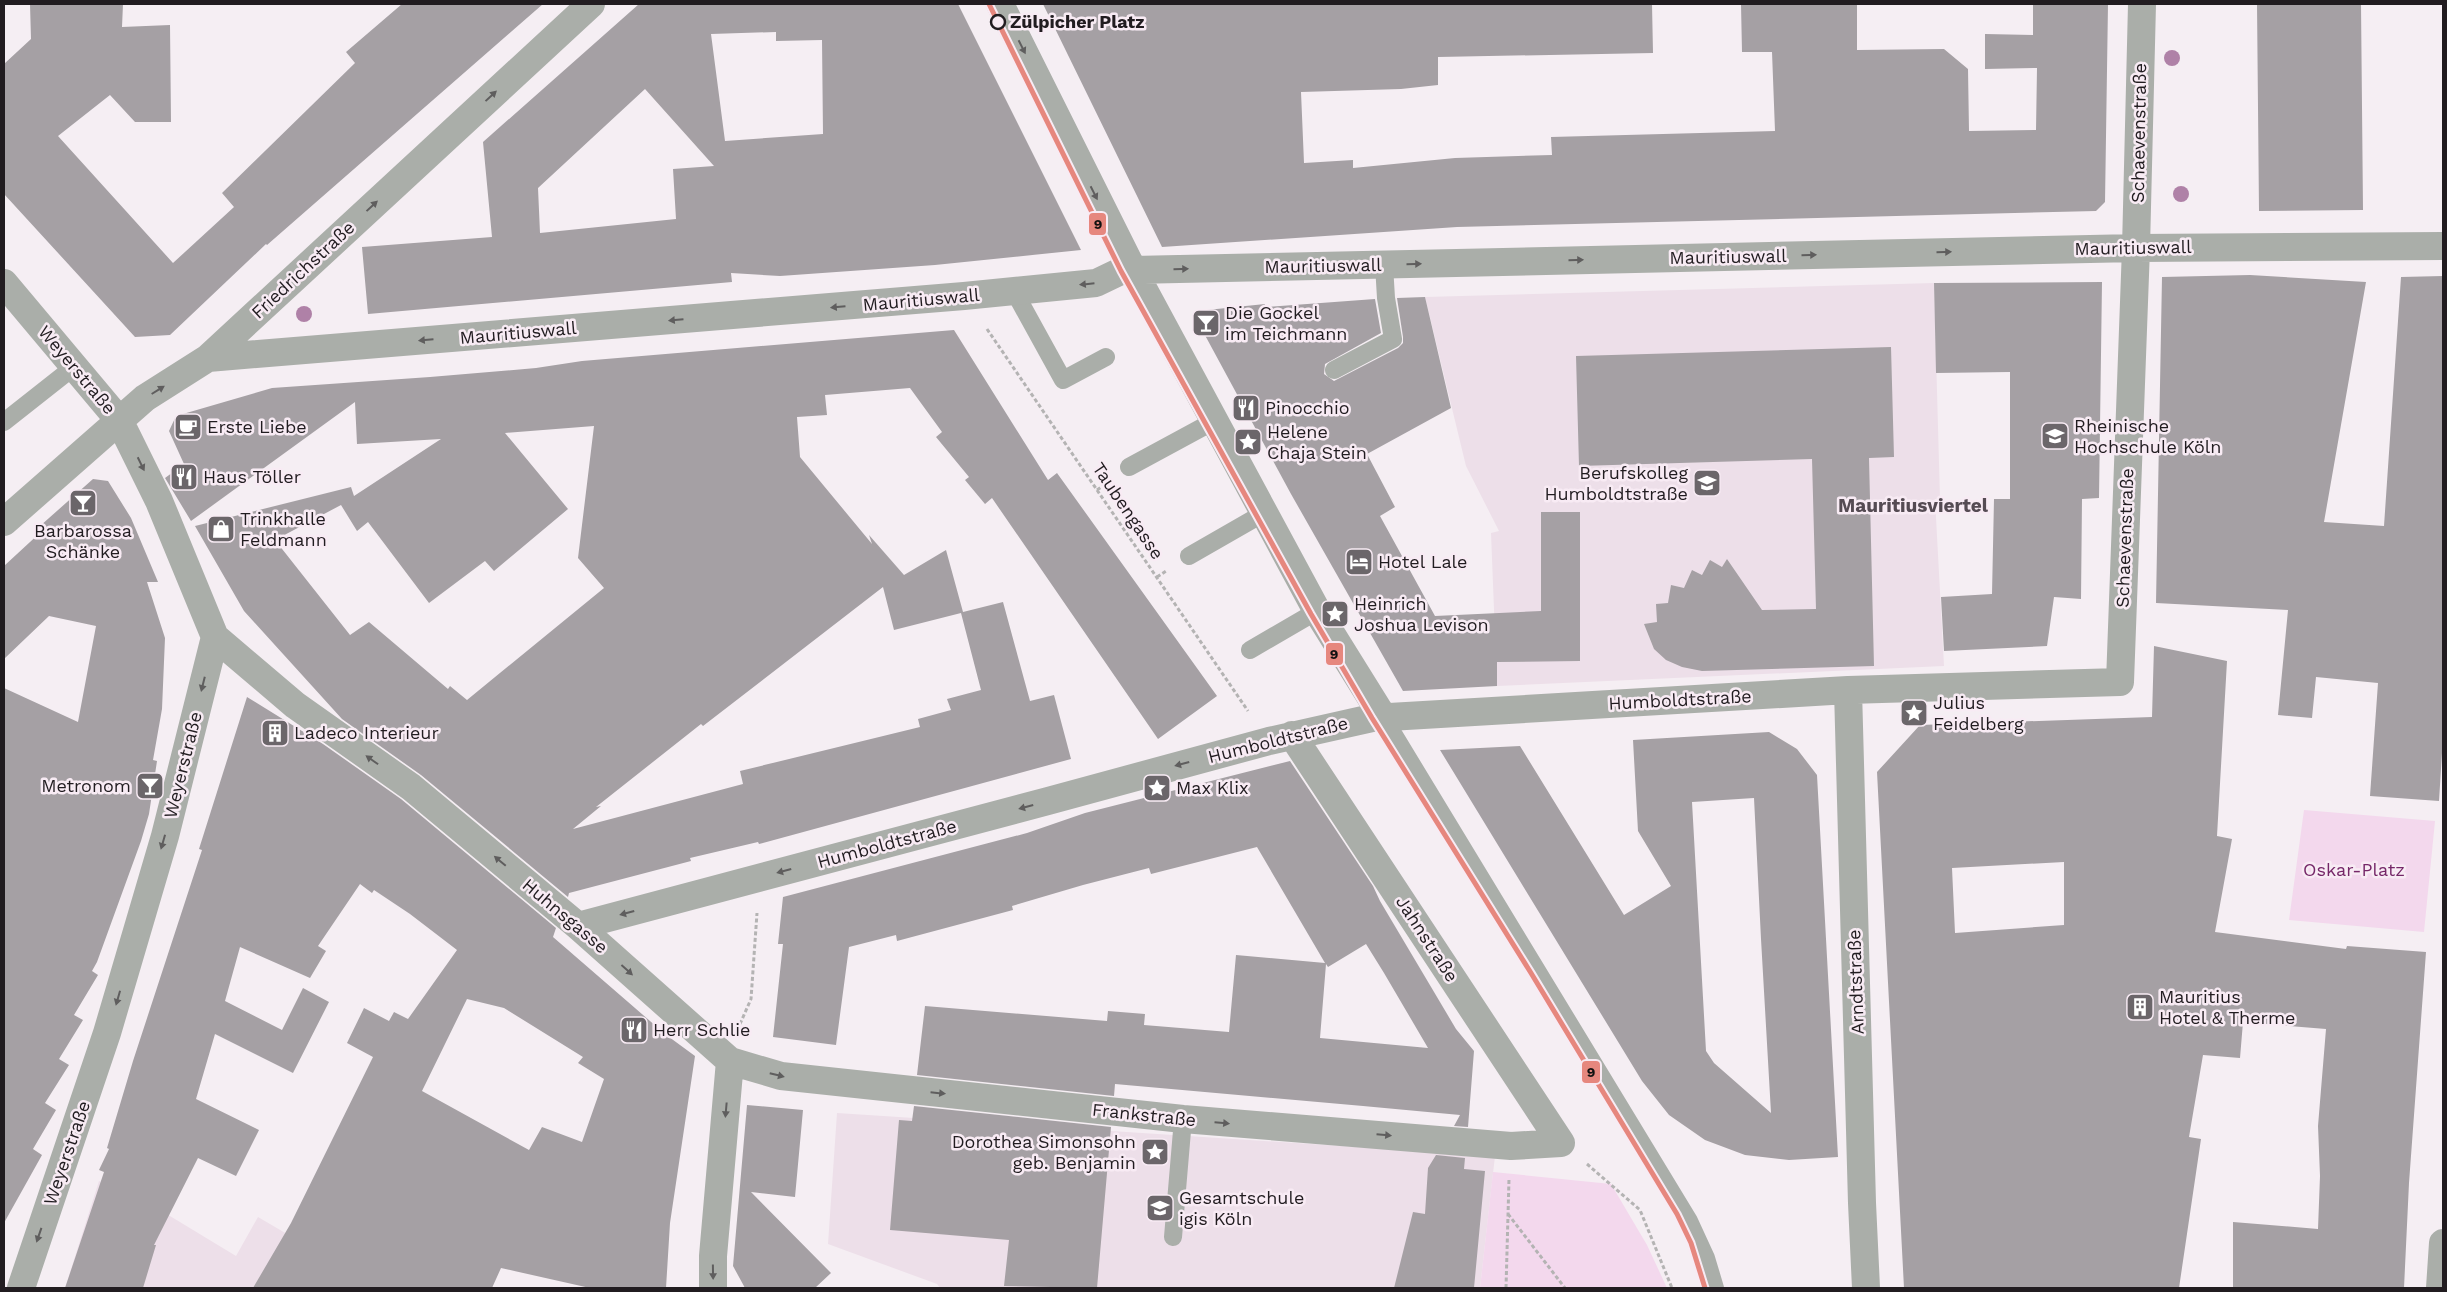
<svg xmlns="http://www.w3.org/2000/svg" width="2447" height="1292" font-family="'Work Sans',sans-serif">
<style>
.built{fill:#eddfe9}
.green{fill:#f3d8ed}
.building{fill:#a5a0a4;fill-rule:evenodd}
.lines{fill:none;stroke-linecap:round;stroke-linejoin:round}
.path{stroke:#b4b3b3;stroke-width:3;stroke-dasharray:4 2.5;stroke-linecap:butt}
.service{stroke:#aaaea9;stroke-width:18}
.minor{stroke:#aaaea9;stroke-width:28}
.tram-1-casing{stroke:#f8ebf4;stroke-width:9}
.tram-1{stroke:#e6877e;stroke-width:5}
.tree{fill:#af81a7}
.oneway{fill:#5f5e5e}
.stop-dot{fill:#f8ebf4;stroke:#211c20;stroke-width:2.5}
.labels{text-anchor:middle;stroke-width:5;stroke-linejoin:round;paint-order:stroke}
.stop-label{font-size:18px;font-weight:bold;fill:#211c20;stroke:#f8ebf4;text-anchor:start}
.street-label{font-size:18px;fill:#211c20;stroke:#f8ebf4}
.poi-label{font-size:18px;fill:#211c20;stroke:#f8ebf4;text-anchor:start}
.park-label{font-size:18px;fill:#752768;stroke:#f8ebf4}
.neighbourhood-label{font-size:19px;font-weight:bold;fill:#554b53;stroke:#f8ebf4}
.line-badge{stroke:#f8ebf4;stroke-width:2}
.pale-badge-label{font-size:14px;text-anchor:middle;font-weight:bold;fill:#111}
</style>
<rect width="100%" height="100%" fill="#f5eef3"/>
<!-- built -->
<path class="built" d="M1934,283l6,216h-5l9,167 -447,20 -6,-153 8,-2 -33,-65 -41,-169z
M837,1113l658,43 -15,132h-540l-3,-4 -109,-40z
M99,1181l66,32 71,43 22,-39 121,71h-314z"/>
<!-- green -->
<path class="green" d="M2304,810l131,11 -11,111 -135,-12z
M1493,1172l118,12 36,61 20,43h-187z"/>
<!-- building -->
<path class="building" d="M30,4h93l-1,23 48,-2 1,97h-36l-25,-27 -52,41 115,127 61,-56 -12,-14 133,-130 -9,-11 56,-48h141l-276,241 -1,-1 -96,91 -35,2 -131,-143v-130l27,-25z
M639,4h319l123,246 -146,15 -155,11 -49,-3 1,9 -364,32 -6,-67 130,-10 -9,-95zM776,32v9l46,-1 1,94 -98,7 -14,-107zM645,89l69,77 -41,3 3,50 -136,14 -2,-45z
M1043,4h609l1,49 -215,4v28l-37,4 -100,3 3,71 49,-3v8l102,-10 97,-3 -1,-18 224,-6 -3,-79h-30l-1,-48h116v46l87,-1 24,20 1,62 67,-1 1,-62 -52,1v-35l48,1v-31h75l-3,198 -9,9 -639,16 -295,20z
M2257,4h104l2,206 -104,1z
M2250,275l116,7 -42,240 60,4 17,-249 42,-1v461l-4,64 -69,-5 8,-113 -62,-6 -4,41 -34,-3 10,-105 -132,-7 6,-326z
M2102,282l-3,216 -17,1 -1,100 -27,-2 -7,49 -103,5 -3,-54 51,-3 2,-95h16v-127l-74,1 -2,-90z
M1425,297l26,111 -84,46 28,53 -15,9 55,100 106,-5v-99h39v149l-83,1v24l-94,5 -112,-197 -91,-168 7,-16 58,-6v3l110,-8 6,34 -56,31 -1,10 10,7 64,-33 5,-5v-6l-6,-39z
M954,330l94,150 9,-7 160,223 -59,43 -166,-241 -7,6 -20,-24 4,-3 -33,-40 6,-5 -32,-44 -85,7 2,20 -30,2 3,40 72,87 -3,-9 35,40 42,-25 17,62 40,-10 27,99 24,-6 17,64 -312,85 -1,-2 -68,16 1,3 -122,32 -1,4 -147,-122 -79,-56 -98,-108 -49,-85 156,-39 3,9 87,-57 -84,5 -2,-42 -164,119 -26,-43 19,-14 -15,-33 7,-15 96,-28 158,-11 106,-9 46,-7zM594,426l-16,132 26,30 -137,112 -17,-14 -2,3 -79,-67 -19,13 -75,-95 66,-35 16,26 11,-9 61,81 56,-42 9,10 74,-62 -63,-76zM883,587l11,43 67,-17 20,77 -34,9 4,11 -33,9 2,8 -180,44 3,13 -170,45 28,-23 -5,1 105,-83 2,2z
M1891,347l3,110 -25,1 5,208 -172,5 -20,-4 -16,-7 -12,-11 -10,-25 13,-2 -1,-18 12,-1 3,-18 13,3 8,-18 10,5 8,-15 12,7 5,-8 35,51 54,-1 -4,-150 -233,7 -3,-110z
M93,479l15,2 23,37 27,64h-11l18,56 -3,71 -9,51 4,1 -8,53 -8,27 -44,121 -5,9 6,4 -24,40 9,5 -24,39 10,6 -24,38 11,7 -23,39 9,6 -38,68v-535l74,34 18,-96 -47,-10 -45,43v-93l39,-36 -3,-4z
M2154,646l73,15 -10,175 15,3 -17,93 131,17 1,-3 79,6 -17,231 -5,105h-171v-66l85,7 2,-53 -2,-50 8,-97 -83,-7 -3,36 -37,-3 -14,82 12,2 -22,149h-275l-27,-516 43,-47 232,-8zM2064,862v63l-109,8 -3,-65z
M247,697l76,47 78,55 155,129 -3,9 112,97 30,22 -25,167 -4,65h-76l-89,-20 -9,20h-239l38,-65 82,-166 -26,-14 17,-35 25,13 5,-9 14,7 49,-69 -47,-36 -36,-24 -2,3 -12,-9 -42,62 8,5 -16,27 -70,-31 -15,54 57,29 21,-42 26,14 -36,71 -78,-39 -19,65 63,31 -23,46 -38,-18 -44,87h2l-13,43h-78l39,-116 -5,-2 10,-21 -2,-1 26,-87 69,-211 -3,-1zM467,999l37,9 79,49 -5,6 26,16 -22,63 -40,-15 -13,23 -107,-59z
M1769,732l28,17 20,26 21,382 -49,3 -44,-5 -40,-15 -36,-25 -27,-34 -202,-331 80,-4 104,169 47,-29 -33,-55 -5,-91zM1754,798l7,141 10,174 -57,-50 -8,-12 -14,-249z
M1290,761l83,125 7,15 76,128 18,22 -6,76 -14,-1 6,-11 -97,-9 -248,-22 -1,12 -197,-21 8,-69 182,15 1,-10 37,3 -1,11 85,7 7,-77 89,8 -68,-116 -106,27 -2,-6 -66,17 -71,21 1,4 -116,31 -1,-6 -47,12 -13,98 -63,-8 10,-93h-5l5,-47 244,-64 58,-20zM1366,944l18,29 44,75 -108,-10 6,-74 2,3z
M747,1105l56,5 -8,87 -44,-5 80,81 -16,15h-70l-12,-22z
M914,1106l197,21 -14,161 -93,-2 5,-46 -119,-10 9,-110 13,1z
M1436,1155l29,3 -1,11 21,2 -11,117h-80l19,-76 12,2 3,-46z"/>
<g class="lines">
<!-- path -->
<path class="path" d="M987,329l261,382
M1097,490l10,-7
M1157,577l9,-6
M740,1024l11,-25 6,-86
M1587,1164l53,46 32,78
M1508,1214l57,74
M1506,1288l3,-109"/>
<!-- service -->
<path class="service" d="M1014,291l49,89 43,-23
M1334,370l59,-31 -7,-41 -2,-33
M4,422l71,-56
M1129,467l85,-46
M1189,556l75,-43
M1250,650l67,-39
M1383,717l306,504 17,37 9,30
M1173,1237l10,-118"/>
<!-- minor -->
<path class="minor" d="M1000,4l133,266 184,341 66,106
M4,283l115,137 40,81 56,136 -50,199 -58,197 -86,255
M208,358l756,-62 132,-13 25,-12 12,-1 1003,-22 307,-2
M4,522l141,-124 63,-40 383,-354
M215,637l80,68 116,82 167,139 152,135 51,15 402,43 328,27 50,-3 -269,-408
M1848,690l14,513 4,85
M578,926l470,-125 221,-60 103,-23 476,-28 272,-8 16,-434 6,-244
M713,1288v-32l17,-195
M2440,1288l3,-45"/>
<defs>
<path id="tram-1" d="M989,4l132,267 190,343 61,104 159,255 146,241 14,29 14,45"/>
</defs>
<!-- tram-1 casing -->
<use href="#tram-1" class="tram-1-casing"/>
<!-- tram-1 -->
<use href="#tram-1" class="tram-1"/>
</g>
<!-- trees -->
<g class="tree">
<circle cx="2172" cy="58" r="8"/>
<circle cx="2181" cy="194" r="8"/>
<circle cx="304" cy="314" r="8"/>
</g>
<!-- one-way arrows -->
<defs><path id="oneway-solid" d="M-6-.8H1V-3.2L6.5 0L1 3.2V.8H-6Z" transform="scale(1.25)"/></defs>
<g class="oneway">
<use href="#oneway-solid" transform="translate(1022 47) rotate(63)"/>
<use href="#oneway-solid" transform="translate(491 96) rotate(-43)"/>
<use href="#oneway-solid" transform="translate(1094 193) rotate(63)"/>
<use href="#oneway-solid" transform="translate(372 206) rotate(-43)"/>
<use href="#oneway-solid" transform="translate(1944 252) rotate(-1)"/>
<use href="#oneway-solid" transform="translate(1809 255) rotate(-1)"/>
<use href="#oneway-solid" transform="translate(1576 260) rotate(-1)"/>
<use href="#oneway-solid" transform="translate(1414 264) rotate(-1)"/>
<use href="#oneway-solid" transform="translate(1181 269) rotate(-1)"/>
<use href="#oneway-solid" transform="translate(1087 284) rotate(174)"/>
<use href="#oneway-solid" transform="translate(838 307) rotate(175)"/>
<use href="#oneway-solid" transform="translate(676 320) rotate(175)"/>
<use href="#oneway-solid" transform="translate(426 340) rotate(175)"/>
<use href="#oneway-solid" transform="translate(158 390) rotate(-32)"/>
<use href="#oneway-solid" transform="translate(141 464) rotate(64)"/>
<use href="#oneway-solid" transform="translate(203 684) rotate(104)"/>
<use href="#oneway-solid" transform="translate(372 760) rotate(-145)"/>
<use href="#oneway-solid" transform="translate(1182 764) rotate(165)"/>
<use href="#oneway-solid" transform="translate(1026 807) rotate(165)"/>
<use href="#oneway-solid" transform="translate(163 842) rotate(106)"/>
<use href="#oneway-solid" transform="translate(500 861) rotate(-140)"/>
<use href="#oneway-solid" transform="translate(784 871) rotate(165)"/>
<use href="#oneway-solid" transform="translate(627 913) rotate(165)"/>
<use href="#oneway-solid" transform="translate(627 970) rotate(42)"/>
<use href="#oneway-solid" transform="translate(118 998) rotate(106)"/>
<use href="#oneway-solid" transform="translate(777 1075) rotate(14)"/>
<use href="#oneway-solid" transform="translate(938 1093) rotate(6)"/>
<use href="#oneway-solid" transform="translate(726 1110) rotate(95)"/>
<use href="#oneway-solid" transform="translate(1222 1123) rotate(5)"/>
<use href="#oneway-solid" transform="translate(1384 1135) rotate(5)"/>
<use href="#oneway-solid" transform="translate(39 1235) rotate(109)"/>
<use href="#oneway-solid" transform="translate(713 1272) rotate(89)"/>
</g>
<!-- icons -->
<defs>
<symbol id="bar-square" viewBox="-11 -11 22 22"><rect x="-9" y="-9" width="18" height="18" rx="4" fill="#6b666a" stroke="#f8ebf4"/><path d="M-6-5H6L.8 .8V4.5H3.5V6h-7V4.5H-.8V.8Z" fill="#fff"/></symbol>
<symbol id="restaurant-square" viewBox="-11 -11 22 22"><rect x="-9" y="-9" width="18" height="18" rx="4" fill="#6b666a" stroke="#f8ebf4"/><path d="M-5-6h1v4h1v-4h1v4h1v-4h1v5L-1.5 .5V6h-2V.5L-5-1ZM5-6V6H3V1.5H1.5Q1.5-4 5-6Z" fill="#fff"/></symbol>
<symbol id="cafe-square" viewBox="-11 -11 22 22"><rect x="-9" y="-9" width="18" height="18" rx="4" fill="#6b666a" stroke="#f8ebf4"/><path d="M-5.5-4.5H6V0H3Q3 3.5 0 3.5H-2.5Q-5.5 3.5-5.5 0ZM3-3.2v2h1.7v-2ZM-6 4.5H4V6H-6Z" fill="#fff"/></symbol>
<symbol id="university-square" viewBox="-11 -11 22 22"><rect x="-9" y="-9" width="18" height="18" rx="4" fill="#6b666a" stroke="#f8ebf4"/><path d="M0-5L7-2L0 1L-7-2ZM-4 1L0 2.5L4 1V4Q0 6-4 4Z" fill="#fff"/></symbol>
<symbol id="sight-square" viewBox="-11 -11 22 22"><rect x="-9" y="-9" width="18" height="18" rx="4" fill="#6b666a" stroke="#f8ebf4"/><path d="M0-6L1.8-2.2L6-1.7L2.9 1.2L3.7 5.4L0 3.3L-3.7 5.4L-2.9 1.2L-6-1.7L-1.8-2.2Z" fill="#fff"/></symbol>
<symbol id="school-square" viewBox="-11 -11 22 22"><rect x="-9" y="-9" width="18" height="18" rx="4" fill="#6b666a" stroke="#f8ebf4"/><path d="M0-5L7-2L0 1L-7-2ZM-4 1L0 2.5L4 1V4Q0 6-4 4Z" fill="#fff"/></symbol>
<symbol id="shop-square" viewBox="-11 -11 22 22"><rect x="-9" y="-9" width="18" height="18" rx="4" fill="#6b666a" stroke="#f8ebf4"/><path d="M-5-2.5h2.3a2.7 3.5 0 0 1 5.4 0H5L5.5 6h-11ZM-1.5-2.5h3a1.5 2.3 0 0 0-3 0Z" fill="#fff"/></symbol>
<symbol id="hotel-square" viewBox="-11 -11 22 22"><rect x="-9" y="-9" width="18" height="18" rx="4" fill="#6b666a" stroke="#f8ebf4"/><path d="M-6-4.5h1.5V1H6V5H4.5V3h-9V5H-6ZM-4 0a1.8 1.8 0 1 1 3.6 0ZM.5 0V-2.5h3Q6-2.5 6 0Z" fill="#fff"/></symbol>
<symbol id="building-square" viewBox="-11 -11 22 22"><rect x="-9" y="-9" width="18" height="18" rx="4" fill="#6b666a" stroke="#f8ebf4"/><path d="M-4-6H4V6H1V3H-1V6H-4ZM-2.5-4.3h1.7v1.8h-1.7ZM.8-4.3h1.7v1.8H.8ZM-2.5-1h1.7V.8h-1.7ZM.8-1h1.7V.8H.8Z" fill="#fff"/></symbol>
</defs>
<g fill-rule="evenodd">
<use href="#bar-square" x="1190" y="307" width="32" height="32"/>
<use href="#restaurant-square" x="1230" y="392" width="32" height="32"/>
<use href="#cafe-square" x="172" y="411" width="32" height="32"/>
<use href="#university-square" x="2039" y="420" width="32" height="32"/>
<use href="#sight-square" x="1232" y="426" width="32" height="32"/>
<use href="#restaurant-square" x="168" y="461" width="32" height="32"/>
<use href="#school-square" x="1691" y="467" width="32" height="32"/>
<use href="#bar-square" x="67" y="487" width="32" height="32"/>
<use href="#shop-square" x="205" y="513" width="32" height="32"/>
<use href="#hotel-square" x="1343" y="546" width="32" height="32"/>
<use href="#sight-square" x="1319" y="598" width="32" height="32"/>
<use href="#sight-square" x="1898" y="697" width="32" height="32"/>
<use href="#building-square" x="259" y="717" width="32" height="32"/>
<use href="#bar-square" x="134" y="770" width="32" height="32"/>
<use href="#sight-square" x="1141" y="772" width="32" height="32"/>
<use href="#building-square" x="2124" y="991" width="32" height="32"/>
<use href="#restaurant-square" x="618" y="1014" width="32" height="32"/>
<use href="#sight-square" x="1139" y="1136" width="32" height="32"/>
<use href="#school-square" x="1144" y="1192" width="32" height="32"/>
</g>
<!-- markers -->
<circle class="stop-dot" cx="998" cy="22" r="7"/>
<g class="labels">
<!-- stop labels -->
<g class="stop-label">
<text x="1010" y="28">Zülpicher Platz</text>
</g>
<!-- street labels -->
<g class="street-label">
<text transform="translate(2139 133) rotate(-89)" y="6">Schaevenstraße</text>
<text transform="translate(2133 248) rotate(-1)" y="6">Mauritiuswall</text>
<text transform="translate(1728 257) rotate(-1)" y="6">Mauritiuswall</text>
<text transform="translate(1323 266) rotate(-1)" y="6">Mauritiuswall</text>
<text transform="translate(303 270) rotate(-43)" y="6">Friedrichstraße</text>
<text transform="translate(921 300) rotate(-5)" y="6">Mauritiuswall</text>
<text transform="translate(518 333) rotate(-5)" y="6">Mauritiuswall</text>
<text transform="translate(77 370) rotate(50)" y="6">Weyerstraße</text>
<text transform="translate(1128 511) rotate(56)" y="6">Taubengasse</text>
<text transform="translate(2125 538) rotate(-88)" y="6">Schaevenstraße</text>
<text transform="translate(1680 700) rotate(-3)" y="6">Humboldtstraße</text>
<text transform="translate(1278 740) rotate(-14)" y="6">Humboldtstraße</text>
<text transform="translate(183 765) rotate(-76)" y="6">Weyerstraße</text>
<text transform="translate(887 844) rotate(-15)" y="6">Humboldtstraße</text>
<text transform="translate(565 916) rotate(40)" y="6">Huhnsgasse</text>
<text transform="translate(1427 939) rotate(57)" y="6">Jahnstraße</text>
<text transform="translate(1856 982) rotate(-92)" y="6">Arndtstraße</text>
<text transform="translate(1144 1115) rotate(6)" y="6">Frankstraße</text>
<text transform="translate(67 1153) rotate(-71)" y="6">Weyerstraße</text>
</g>
<!-- poi labels -->
<g class="poi-label">
<text x="1225" y="319">Die Gockel<tspan x="1225" dy="21">im Teichmann</tspan></text>
<text x="1265" y="414">Pinocchio</text>
<text x="2074" y="432">Rheinische<tspan x="2074" dy="21">Hochschule Köln</tspan></text>
<text x="207" y="433">Erste Liebe</text>
<text x="1267" y="438">Helene<tspan x="1267" dy="21">Chaja Stein</tspan></text>
<text x="1688" y="479" text-anchor="end">Berufskolleg<tspan x="1688" dy="21">Humboldtstraße</tspan></text>
<text x="203" y="483">Haus Töller</text>
<text x="240" y="525">Trinkhalle<tspan x="240" dy="21">Feldmann</tspan></text>
<text x="83" y="537" text-anchor="middle">Barbarossa<tspan x="83" dy="21">Schänke</tspan></text>
<text x="1378" y="568">Hotel Lale</text>
<text x="1354" y="610">Heinrich<tspan x="1354" dy="21">Joshua Levison</tspan></text>
<text x="1933" y="709">Julius<tspan x="1933" dy="21">Feidelberg</tspan></text>
<text x="294" y="739">Ladeco Interieur</text>
<text x="131" y="792" text-anchor="end">Metronom</text>
<text x="1176" y="794">Max Klix</text>
<text x="2159" y="1003">Mauritius<tspan x="2159" dy="21">Hotel &amp; Therme</tspan></text>
<text x="653" y="1036">Herr Schlie</text>
<text x="1136" y="1148" text-anchor="end">Dorothea Simonsohn<tspan x="1136" dy="21">geb. Benjamin</tspan></text>
<text x="1179" y="1204">Gesamtschule<tspan x="1179" dy="21">igis Köln</tspan></text>
</g>
<!-- park labels -->
<g class="park-label">
<text x="2354" y="876">Oskar-Platz</text>
</g>
<!-- neighbourhood labels -->
<g class="neighbourhood-label">
<text x="1913" y="512">Mauritiusviertel</text>
</g>
</g>
<g class="line-badge">
<rect x="1088" y="212" width="19" height="24" rx="5" fill="#e6877e"/>
<rect x="1325" y="642" width="19" height="24" rx="5" fill="#e6877e"/>
<rect x="1581" y="1060" width="20" height="24" rx="5" fill="#e6877e"/>
</g>
<g class="pale-badge-label">
<text x="1098" y="229">9</text>
<text x="1334" y="659">9</text>
<text x="1591" y="1077">9</text>
</g>
<!-- border -->
<rect width="2447" height="1292" fill="none" stroke="#211c20" stroke-width="10"/>
</svg>
